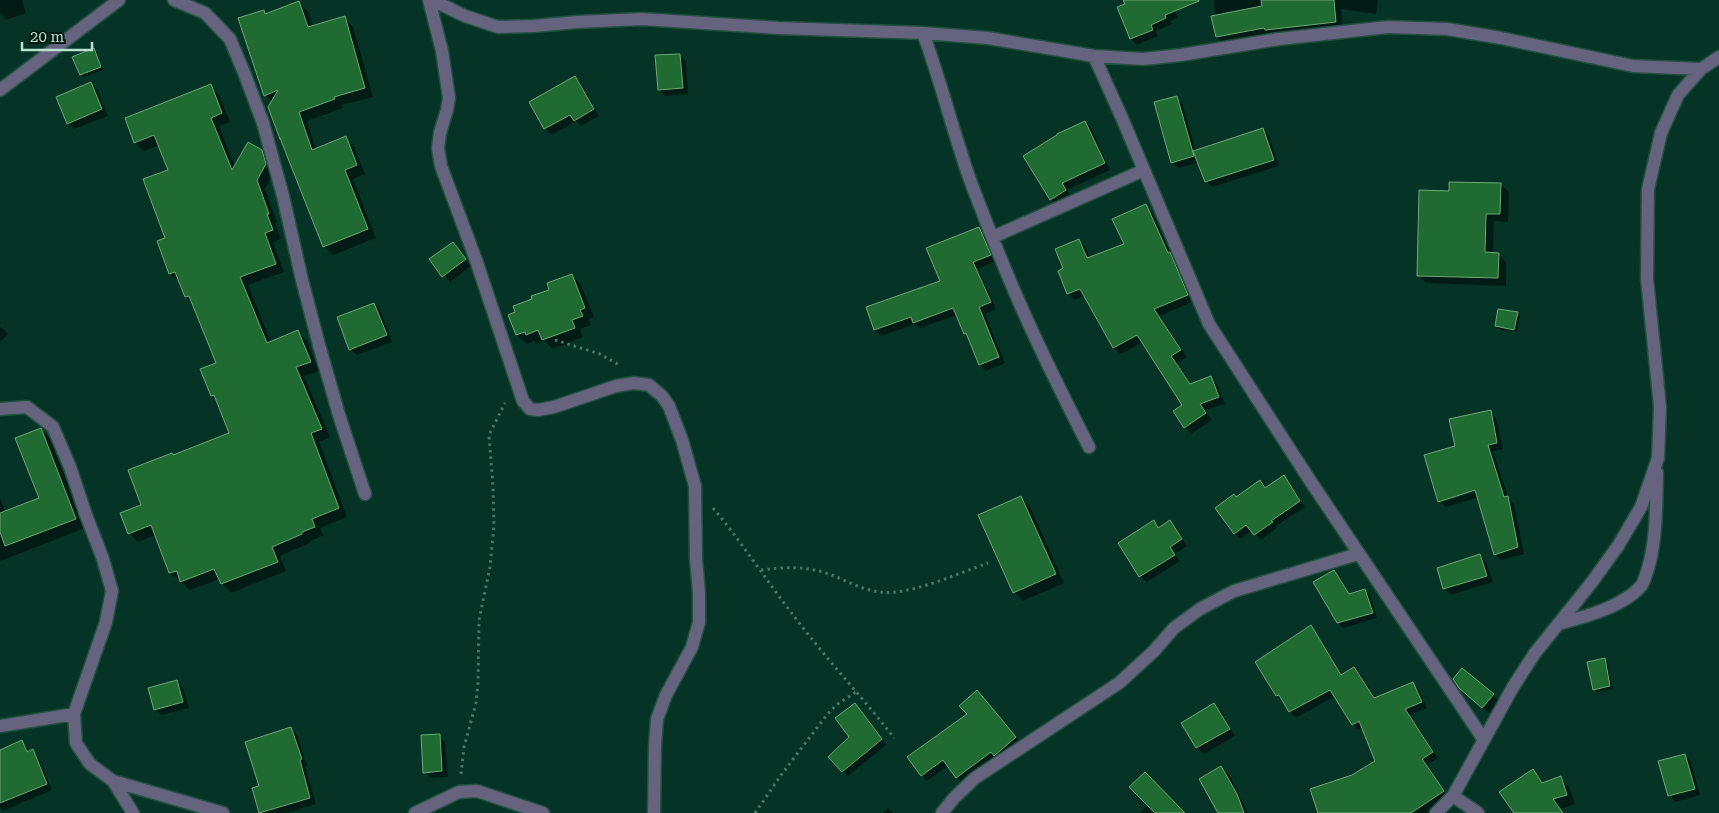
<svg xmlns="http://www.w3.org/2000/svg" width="1719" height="813" font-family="'Roboto Serif',serif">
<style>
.shadow{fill:#0007;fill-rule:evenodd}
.building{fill:#206b31;stroke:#6fa776}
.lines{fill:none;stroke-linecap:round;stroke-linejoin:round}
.minor-casing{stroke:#225041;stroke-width:15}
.path{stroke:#487565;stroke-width:3;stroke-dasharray:2.5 4;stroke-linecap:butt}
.minor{stroke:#65637e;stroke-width:12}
</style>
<rect width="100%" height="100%" fill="#053426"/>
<!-- shadow -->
<path class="shadow" d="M0,0h22l4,13 -20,7 -6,-7z
M1124,0h47l7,18 -8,3 2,3 -16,7 2,5 -21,9 -6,-6z
M1214,0h164l-2,14 -35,-5 2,20 -118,15 -8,-7z
M299,3l9,9 5,15 31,-9 9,9 20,70 -31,8 1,3 -36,13 9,28 29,-11 9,9 11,27 -12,5 23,59 -43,17 -9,-9 -52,-144 -6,-7 -3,-84 4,4z
M93,50l3,2 7,18 -19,7 -3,-2z
M679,55l7,6 2,33 -23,2 -6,-7z
M575,77l6,6 18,33 -18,10 -5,-5 -24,14 -7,-7 -14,-25z
M91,84l6,6 11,26 -34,13 -6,-6z
M211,86l8,9 11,27 -11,4 16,41 26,-16 9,9 4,13 -9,16 12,33 -2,1 6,16 -8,3 11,30 -36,13 23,57 27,-10 9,9 12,30 -15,5 26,61 -11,5 28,75 -27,11 3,8 -13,5v2l-30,13 6,15 -55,22 -9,-9 -2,-5 -30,11 -20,-17 -14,-38 -18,7 -8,-8 -8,-20 21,-9 31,-49 57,-22 -13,-32 -6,-6 5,-33 -24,-59 -7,-7 -6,-15h-1l-9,-9 -4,-34 4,-69 -10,-25 -16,6 -9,-9z
M1176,97l6,6 14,48 67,-21 6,6 10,30 -67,21 -6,-6 -7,-19 -20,6 -7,-6z
M1085,122l6,6 19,42 -43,20 4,6 -14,9 -6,-6z
M1500,184l9,8 -1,30 -14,-1 -1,33h5l8,8v24l-80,-3 -8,-8 32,-83z
M1145,205l7,7 21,45 3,3 18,41 -34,15 27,41 -10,6 15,22 19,-7 6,6 8,20 -20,6 7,10 -21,14 -6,-7 -2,-22 -40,-63 -22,12 -7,-6 -29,-53 -10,5 -7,-7 -3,-24 14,-28 7,6 4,11 35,-14z
M979,228l6,6 11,27 -18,8 18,40 -11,5 20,49 -19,8 -6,-6 -12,-29 -11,-21 -37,13 -5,-4 -34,12 -6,-6 66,-48z
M453,243l18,23 -21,16 -19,-23z
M572,275l9,10 13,32 -5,2 2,6 -11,4 3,8 -30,12 -9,-8 -8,3 -2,-3 -7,3 -10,-9 -7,-19z
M374,304l6,6 12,32 -35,13 -7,-6z
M1517,313l3,3 -3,16 -18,-3 -3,-3z
M0,326l8,8 -8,8z
M1490,412l6,6 7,31 -10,2 15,46 6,7 10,50 -23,6 -6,-6 -16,-57 -33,10 -6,-6 16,-54zM1481,487l1,3 -40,12v-3z
M40,429l10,9 35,90 -85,33v-63l5,14 35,-13z
M1284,477l5,5 16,25 -29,19 1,2 -16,12 -9,-10 -12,9 -5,-6 24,-51 7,7z
M1021,497l9,10 34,76 -41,18 -9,-9z
M1154,522l6,6 10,-6 6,6 11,18 -12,8 5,7 -33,21 -7,-6z
M1480,556l6,6 7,20 -42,13 -6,-6 -7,-21z
M1334,571l5,5 11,19 15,-5 5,5 7,23 -34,10 -5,-5z
M1310,627l6,6 27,43 11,-8 6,6 16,25 37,-16 5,6 9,19 -17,7 28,43 -11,7 21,33 -22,15h-107l33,-37 25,-14 -14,-34 -5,2 -5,-6 -18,-28 -39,22 -6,-6 -6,-11 -7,-5 -21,-34z
M1604,659l3,3 6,27 -16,3 -3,-3z
M177,681l6,7 6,20 -28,7 -6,-6z
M1467,694l26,1 6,6 -10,12z
M982,697l39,46 -59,40 -14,-17 -21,15 -5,-6z
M1214,704l6,6 15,26 -31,18 -7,-6 -14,-25z
M855,705l31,40 -38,31 -18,-19 21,-20z
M291,729l6,6 10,31h-2l11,38 -30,9h-25l-1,-26z
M439,736l6,6 3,35 -17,1 -6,-6z
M22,742l8,10 2,-1 6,6 14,33 -49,21 -3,-3v-44z
M1685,755l6,7 9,33 -25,7 -6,-7z
M1221,768l9,8 18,37h-29z
M1532,770l12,13 16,-5 9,9 6,17 -14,5 3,4h-49z
M1149,804l34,9h-43z
M888,808l5,5h-10z"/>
<!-- building -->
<path class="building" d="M1123,0h76v1l-34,14 1,3 -15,7 2,5 -23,9 -13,-32 8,-3z
M1261,0h73l2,22 -71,8 -1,-2 -48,9 -5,-21 51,-10z
M299,1l9,26 37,-11 20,72 -31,9 1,2 -36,13 13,38 34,-14 11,29 -12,5 23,59 -45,18 -43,-109v1l-12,-32 10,-17 -14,6 -26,-78 26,-8 1,4z
M94,48l7,19 -21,8 -8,-18z
M680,54l3,34 -25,2 -3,-35z
M575,76l19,33 -20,12 -4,-6 -26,14 -15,-27z
M91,82l11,27 -35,15 -11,-27z
M211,84l11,29 -11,5 21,52 16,-28 14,8 4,14 -9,16 12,34h-2l6,16 -8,3 11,31 -36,13 27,66 31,-13 13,32 -15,5 26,62 -11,4 28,75 -27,11 3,8 -13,5v2l-30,13 6,15 -57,22 -7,-15 -34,13 -3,-11 -8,2 -18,-48 -23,9 -8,-21 21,-8 -13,-35 44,-17 1,2 56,-22 -15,-38 -3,1 -11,-27 16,-6 -27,-67 -4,1 -10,-25 -6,2 -12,-33 8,-3 -22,-59 25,-9 -14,-35 -20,8 -9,-25z
M1177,96l17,60 -23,7 -17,-61z
M1085,121l20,42 -43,20 4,7 -16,10 -27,-44 34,-21v-1z
M1263,128l11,32 -69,22 -12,-31z
M1449,182l52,1 -1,31h-14l-1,38 14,1 -1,25 -81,-2 2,-86 30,1z
M1146,204l22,49 2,-1 18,43 -34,14 27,41 -10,6 19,28 21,-8 8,21 -19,7 6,9 -22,15 -11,-17 9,-6 -45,-70 -24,13 -33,-59 -13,5 -9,-23 5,-3 -8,-19 24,-10 8,19 37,-14 -12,-25z
M979,227l12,28 -18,7 18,40 -12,5 20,50 -20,8 -13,-32 -2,1 -11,-26 -40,15 -2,-6 -37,13 -8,-23 74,-26 -14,-33z
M453,242l13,17 -24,18 -13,-18z
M572,274l13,34 -5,2 3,6 -11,4 3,8 -33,12 -4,-10 -12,5 -1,-3 -9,3 -8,-20 7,-3 -2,-6 19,-7 -1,-3 18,-6 -2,-7z
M374,303l13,32 -38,15 -12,-33z
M1498,309l20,3 -4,18 -19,-4z
M1491,410l6,33 -9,2 16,52 4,-1 10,51 -24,8 -19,-65 -37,12 -14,-47 31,-9 -6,-27z
M41,428l35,91 -71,27 -5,-14v-19l39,-15 -24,-60z
M1284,475l16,26 -29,20 2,1 -19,13 -8,-10 -12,9 -19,-26 19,-14 2,3 24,-17 5,8z
M1021,496l35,78 -43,19 -35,-78z
M1154,520l4,8 12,-8 12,19 -12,8 5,8 -36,22 -21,-34z
M1480,554l7,22 -44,13 -6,-21z
M1334,570l15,24 16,-5 8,24 -36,10 -24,-41z
M1311,625l30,50 13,-8 20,31 39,-16 9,20 -17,7 28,43 -11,7 22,32 -33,22h-93l-8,-24 42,-14 23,-14 -16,-40 -7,4 -22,-35 -41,22 -10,-17 -3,1 -21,-34z
M1605,658l5,28 -17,4 -6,-28z
M1462,668l32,26 -12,14 -23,-20 -6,-9z
M177,680l6,22 -29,8 -6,-22z
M977,690l39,47 -22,19 -3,-4 -35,26 -13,-18 -22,16 -14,-19 60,-43 -8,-8z
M855,703l27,36 -40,33 -14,-15 21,-20 -14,-19z
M1214,703l16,26 -34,19 -15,-25z
M291,727l11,32 -2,1 10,38 -51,15 -7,-25 7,-2 -14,-44z
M440,734l2,37 -19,2 -2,-38z
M22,740l5,12 6,-3 14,35 -47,19v-53z
M1685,754l10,35 -27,7 -10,-35z
M1221,766l16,28 7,19h-26l-19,-34z
M1533,769l9,14 19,-7 6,19 -14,4 10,14h-49l-15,-21z
M1145,772l40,41h-30l-26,-26z"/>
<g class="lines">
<defs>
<path id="minor" d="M174,0l31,13 25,26 15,36 18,48 20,73 19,84 17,65 20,70 26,79
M429,0l13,51 7,47 -2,12 -7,23 -2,15 3,18 35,94 47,141 7,8 8,1 16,-3 62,-21 18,-3 15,2 13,11 7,10 13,34 13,46 1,73 3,34v29l-7,25 -26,48 -9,24 -2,27 -1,67
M432,0l33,16 33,11 36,-1 43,-4 65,-3 137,9 144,5 65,5 106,18 49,3 38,-4 98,-16 109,-12 59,2 54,9 132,28 68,3
M923,33c19,51 31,104 50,155 15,39 30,78 47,116 21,48 45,96 69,143
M1094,56l28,62 87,206 100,155 175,261
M0,90l119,-90
M993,237l151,-67
M0,409l27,-2 26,20 17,40 16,48 17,44 9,32 -6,31 -32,92 2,29 14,21 23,17 110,32
M1558,624c26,-7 65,-17 83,-38 3,-3 4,-10 6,-14 10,-32 9,-66 10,-99
M0,726l74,-12
M113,781l20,32
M1453,796l25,17
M415,813l44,-21 18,-1 66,22
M942,813l12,-15 21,-20 144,-95 35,-32 20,-23 26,-19 34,-18 124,-37
M1436,813l17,-17 60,-109 22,-34 57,-71 26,-36 23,-39 17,-49 2,-51 -13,-128 1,-90 13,-56 17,-38 23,-26 18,-12"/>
</defs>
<!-- minor casing -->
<use href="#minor" class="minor-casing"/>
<!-- path -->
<path class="path" d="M555,340l45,14 21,12
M713,508c31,37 57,78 87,116 30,39 64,75 94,114
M761,570c22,-3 43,-4 65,3 18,6 35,17 54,19 29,4 79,-19 108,-29
M461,774l3,-27 12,-44 2,-19 1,-64 11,-53 4,-41 -1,-40 -4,-51 16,-32
M755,813l29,-42 42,-55 10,-11 20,-13"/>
<!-- minor -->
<use href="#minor" class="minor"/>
</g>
<!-- scale -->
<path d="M22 42v8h70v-8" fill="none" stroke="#bbe2d1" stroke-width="2.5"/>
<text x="30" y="42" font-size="15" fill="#bbe2d1" stroke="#011911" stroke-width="4" paint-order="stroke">20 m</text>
</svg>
